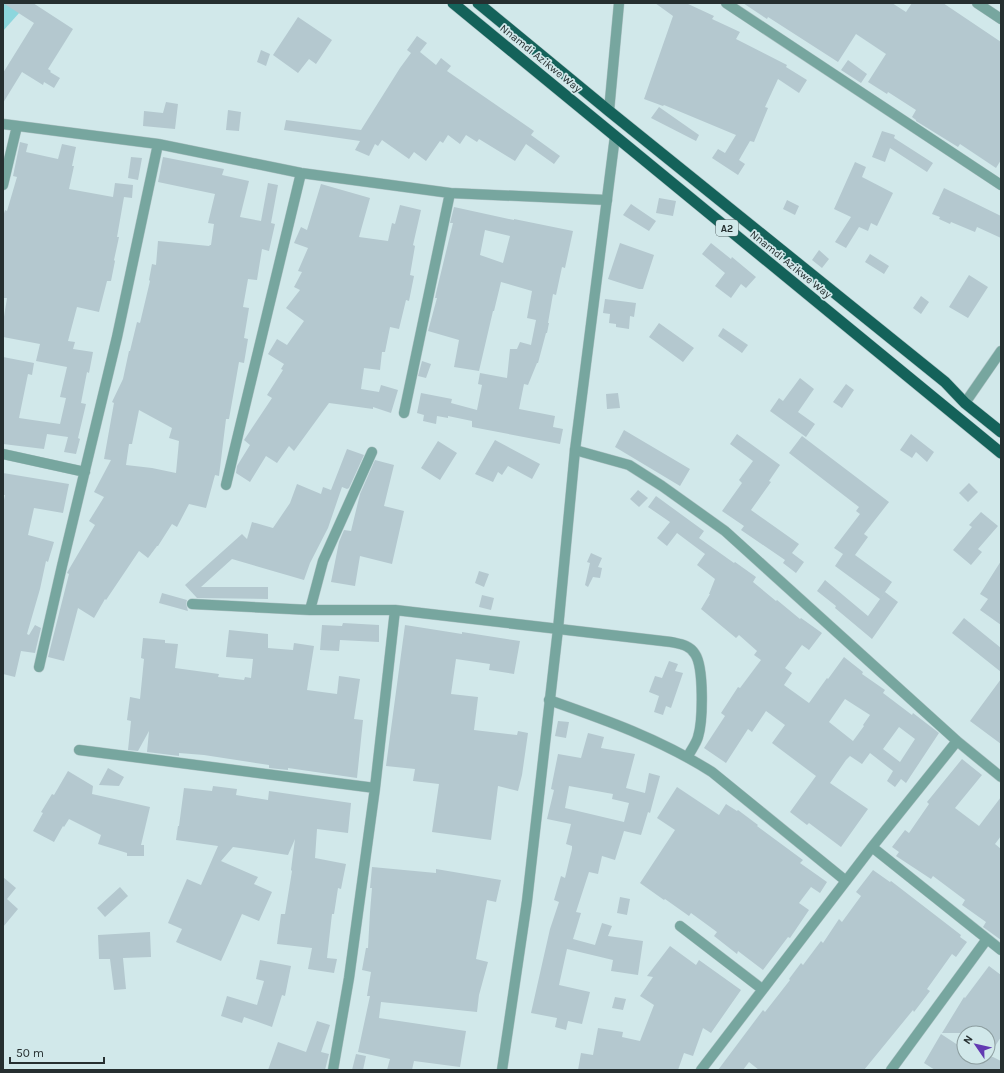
<svg xmlns="http://www.w3.org/2000/svg" width="1004" height="1073" font-family="Karla,sans-serif">
<style>
.green{fill:#8cd6dd}
.building{fill:#b4c8cf;fill-rule:evenodd}
.lines{fill:none;stroke-linecap:round;stroke-linejoin:round}
.minor-casing{stroke:#afc3c5;stroke-width:11}
.tertiary-casing{stroke:#afc3c5;stroke-width:11}
.trunk-casing{stroke:#afc3c5;stroke-width:12}
.minor{stroke:#77a69f;stroke-width:10}
.tertiary{stroke:#77a69f;stroke-width:10}
.trunk{stroke:#14625a;stroke-width:11}
.labels{text-anchor:middle;stroke-width:3.5;stroke-linejoin:round;paint-order:stroke}
.shield{fill:#d1e8ea;stroke:#596668;stroke-width:1}
.shield-label{font-size:10px;font-weight:bold;fill:#262f30}
.street-label{font-size:11px;fill:#262f30;stroke:#d1e8ea}
</style>
<rect width="100%" height="100%" fill="#d1e8ea"/>
<!-- green -->
<path class="green" d="M3,3h25l-25,28z"/>
<!-- building -->
<path class="building" d="M3,3h30l40,26 -25,40 3,2 -1,1 10,6 -6,10 -10,-6 -1,3 -21,-13 -19,31v-30l31,-50z
M655,3h31l28,13 -2,3 28,13 -4,7 51,26 -1,2 21,13 -8,13 -21,-14 -13,28 3,1 -14,34 -4,-1 -11,19 6,4 -7,11 -26,-17 6,-9 7,4 11,-18 -72,-30 -1,1 -19,-7 29,-83z
M743,3h149l14,9 6,-9h31l58,39v118l-5,8 -36,-24 -2,3 -42,-26v-1l-4,-3 4,-7 -28,-18 -1,2 -19,-12 18,-28 -30,-20 -18,28 -70,-45 -1,2z
M298,17l34,23 -16,24 -7,-5 -11,14 -25,-18z
M417,36l10,7 -7,9 16,13 5,-7 10,8 -4,5 87,60 -3,4 29,21 -6,8 -28,-20 -11,17 -36,-22 -2,3 -11,-7 -6,9 -12,-9 -5,8 -3,-2 -14,20 -12,-9 -5,7 -27,-19 -4,6 -3,-2 -6,12 -14,-6 5,-9 -76,-11 2,-10 75,10 39,-62 11,-15 -4,-3z
M261,50l9,4 -4,12 -9,-4z
M848,60l19,14 -6,9 -20,-13z
M166,102l12,2 -3,25 -32,-3 1,-15 19,2z
M659,107l40,28 -3,6 -45,-23z
M228,110l13,2 -2,19 -13,-1z
M882,131l13,4 -1,3 39,25 -6,9 -37,-24 -5,14 -13,-5z
M20,142l8,2 -2,8 32,7 4,-15 14,3 -4,19h2l-5,23 44,8 2,-14 18,2 -1,13 -8,-1 -7,40h2l-5,23 1,1 -4,20h-4l-8,31 -22,-5 -9,34 7,1 -2,7 20,3 -4,21 -2,-1 -6,31 5,1 -8,34 2,1 -4,15 -12,-2 4,-15 -21,-3 -3,15 -41,-5v-87l31,6 -2,12 -4,-1 -9,44 41,6 6,-26 -6,-1 7,-30 -31,-6 4,-17 -37,-7v-14l4,-25h-4v-81l2,-7 2,1 10,-34 -4,-1z
M131,157l11,1 -4,22 -10,-2z
M163,157l61,12 -2,6 27,6 -9,36 21,4 7,-38 10,2 -7,38 4,1 -6,27 -7,-2 -5,31 -9,-1 -5,28 6,1 -5,30 4,1 -4,24 -5,-1 -10,57h-3l-7,57 -4,-1 -9,33 -17,-4 -12,23 -5,-3 -14,22h-1l-9,12 -9,-7 -33,49 -1,-1 -11,19 -16,-10 -14,53 -16,-4 21,-83 -2,-1 1,-2 27,-46 -6,-4 15,-24 -10,-5 17,-32 -7,-1 10,-56 -2,-1 11,-23 6,-28h1l7,-29 3,1 10,-42 -1,-1 3,-16 4,1 2,-24 51,5 1,-1h1l3,-21 -6,-1 7,-29 -57,-12zM139,410l33,18 -3,10 10,3 -3,32 -24,-5 -26,-3 3,-21h3z
M855,162l11,5 -4,10 31,16 -16,33 -6,-3 -3,8 -9,-4 -13,21 -11,-6 16,-25 -17,-8z
M321,184l49,14 -11,39 29,4 4,-18 3,1 5,-19 21,5 -8,35 2,1 -5,29 4,1 -5,25 -3,-1 -7,29 -9,-2 -5,25h-3l-2,18 -16,-2 -3,21 18,3 2,-7 17,5 -7,23 -18,-6v2l-44,-6 -35,48 -5,-5 -12,17 -11,-7 -16,26 -14,-9 1,-7 13,-21 -6,-5 28,-42 -5,-3 16,-25 -2,-1 3,-5 -16,-10 9,-15 10,6 17,-24 -18,-13 14,-18 -6,-3 8,-15 -4,-1 10,-23 -14,-5 7,-16 6,3z
M944,188l57,28v22l-24,-11 -2,5 -24,-10 -1,2 -11,-5 1,-2 -8,-3z
M659,198l17,3 -3,15 -17,-3z
M787,200l12,6 -4,9 -12,-6z
M631,204l25,17 -7,10 -26,-16z
M454,207l60,13v-1l59,12 -8,37 -3,-1 -6,28 -3,-1 -5,29h1l-2,10h-1l-8,30h-1l-9,22 -4,-1 -5,25 36,7 -2,11 10,2 -3,15 -88,-17v-6l-24,-5v2l-11,-2 -1,8 -13,-3 1,-6 -7,-2 4,-20 31,6 -1,4 26,7 5,-25 -4,-1 2,-11 27,5 3,-29h7l3,-7 11,3 5,-25 -9,-2 5,-27 -31,-9 -7,29h-1l-14,60 -25,-4 5,-27 -31,-9 9,-33h-2l1,-5 17,-70h-3zM485,230l25,6 -7,27 -23,-8z
M620,243l34,12 -11,34h-4l-31,-10z
M711,243l20,16 1,-2 24,20 -10,11 -5,-4 -10,14 -16,-12 10,-13 -23,-19z
M819,250l10,9 -7,9 -10,-8z
M870,254l19,12 -5,8 -19,-12z
M969,275l19,12 -20,31 -19,-11z
M921,296l8,6 -8,12 -8,-6z
M605,299l31,4 -2,14 -4,-1 -1,13 -13,-2v-3l-7,-1 1,-9 -7,-1z
M659,323l35,25 -11,14 -34,-25z
M723,328l25,17 -6,8 -24,-17z
M422,361l9,3 -5,14 -8,-2z
M800,378l14,11 -16,23 17,12 -9,13 -36,-26 9,-13 4,3z
M846,384l8,6 -12,18 -9,-6z
M618,393l2,15 -13,1 -1,-15z
M624,430l66,39 -10,17 -65,-39z
M737,434l43,31 -11,16 2,1 -20,28 48,34 -7,9 12,9 -8,11 -13,-10 2,-3 -44,-30 3,-4 -22,-15 20,-28 -3,-3 14,-19 -23,-17z
M911,434l23,18 -7,10 -11,-10 -4,6 -12,-8z
M802,436l87,66 -25,32 4,3 -13,18 37,27 -12,17 -45,-33 8,-12 -9,-6 26,-34 -4,-3 3,-4 -70,-54z
M495,440l45,24 -8,15 -24,-13 -6,9 -4,-3 -5,10 -18,-8z
M438,441l19,12 -17,27 -19,-12z
M347,449l17,6 -15,33 -2,1 -5,-2 -14,41 -18,35 -6,17 -72,-21 -31,28h67v12l-71,-1 -12,-13 57,-51 5,5 5,-17 21,6 17,-25 7,-19 24,10 2,-7 8,3z
M375,460l19,5 -10,41 20,5 -12,53 -32,-8 -5,30 -24,-4 8,-40 5,-12 7,1 9,-37z
M3,473l66,11 -6,29 -29,-5 -6,27 26,7 -6,20 -2,-1 -6,28 -13,45 2,1 6,-10 6,3 -6,25 -14,-2 -6,26 -12,-3v-169l2,-10h-2z
M969,483l9,9 -10,10 -9,-9z
M638,490l10,8 -9,9 -9,-8z
M656,496l48,35 -5,7 35,25 1,-1 21,15 -3,5 23,19 1,-1 23,19 1,-1 21,15 -13,17 -7,-5 -17,23 7,5 -8,12 25,18 18,-25 1,1 16,-22 19,15 -1,2 23,16 -2,3 29,22 1,-2 26,20 -33,50 -5,-4 -6,8 -8,-6 6,-10 -23,-18 -8,11 -12,-8 -4,4 -16,23 38,26 -27,38 -32,-24 -2,2 -17,-13 26,-36 -44,-33 13,-18 -19,-14 -14,21 -4,-3 -22,34 -22,-15 21,-32 -4,-3 17,-26 2,1 21,-28 -7,-5 3,-4 -18,-16 -3,3 -35,-29 9,-15h-1l6,-15 -18,-14 8,-11 -28,-21 -10,13 -10,-8 13,-16 -22,-15zM845,699l25,16 -7,10 1,1 -11,15 -24,-19zM899,727l16,12 -15,23 -17,-13z
M981,512l17,14 -20,23 4,3 -11,13 -18,-15 19,-23 -3,-2z
M591,553l11,5 -4,9 4,1 -2,10 -7,-1 -5,10 -3,-2 5,-22 -3,-1z
M1001,561v64l-21,-15 8,-11 -8,-5z
M479,571l10,3 -5,13 -9,-4z
M825,580l43,36 17,-24 13,10 -26,37 -37,-31 1,-2 -19,-15z
M162,593l25,7 -1,4 2,7 -29,-8z
M482,595l12,3 -3,12 -12,-3z
M964,618l37,30v24l-49,-39z
M343,623l36,2v17l-39,-2 -1,11 -19,-1 2,-25 20,1z
M405,625l57,9v-2l58,9 -6,33 -25,-4 1,-6 -34,-5 -5,35 27,3 -4,33 43,5 1,-4 10,2 -6,42 -4,16 -20,-5 -7,54 -59,-8 7,-48 -26,-3 2,-12 -29,-3z
M229,630l39,4v14l25,2 1,-7 20,3 -7,44 30,4 2,-18 21,3 -6,40 9,1 -6,58 -69,-10v2l-19,-2v-3l-65,-10 -25,-2v3l-32,-4 2,-21 -11,20 -10,-1 3,-29 -4,-1 3,-23 10,2 4,-40 -3,-1 2,-20 22,2v3l13,1 -3,24 44,6 -1,3 26,3 1,-3 6,1 2,-19 -27,-2z
M669,661l9,3 -3,7 8,2 -12,35 -5,-2 -3,9 -9,-3 5,-16 -10,-4 6,-16 7,2z
M1001,679v65l-31,-23z
M558,721l11,1 -3,16 -11,-2z
M588,733l16,4 -3,11 34,6 -9,34 19,5 4,-20 11,3 -10,37 -2,-1 -7,23 -17,-4 -9,29 -13,-4 -4,18 -9,-2 -13,40 5,1 -8,26 22,6 7,-22 10,3 -4,10 35,5 -5,34 -27,-4 2,-11 -46,-11 -8,36 31,7 -8,32 -14,-3 -2,9 -11,-3 2,-9 -26,-5 19,-84 9,-27 -5,-2 7,-24 4,2 7,-29v-3l-6,-2 5,-20 -24,-5 7,-29 -3,-1 7,-35 23,4zM569,786l44,8 -1,5 17,4 -5,19 -59,-14z
M962,759l20,16 -27,33 24,18 22,-29v39l-6,8 6,5v91l-18,-13 3,-5 -24,-17 3,-5 -32,-24 -2,3 -35,-23 3,-4 -7,-5 13,-17 4,3 20,-29 -2,-2z
M108,768l16,9 -5,9 -20,-1z
M68,771l25,15 -1,8 58,13 -9,38h3v11h-17v-3l-29,-9 3,-9 -32,-16 -5,8 -1,-1 -9,16 -21,-11 10,-18 -2,-1 11,-18 2,1z
M213,786l24,3 -1,6 32,5 1,-9 82,12 -3,30 -31,-4 -2,29 31,6 -5,25 -3,-1 -4,26h-2l-5,44 10,1 -3,14 -26,-4 4,-21 -35,-4 4,-30h4l7,-43 -1,-1 4,-31 -7,16 -55,-8 -12,14 37,16 -4,7 18,8 -13,29 -17,-7 -21,47 -45,-19 6,-13 -14,-6 19,-44 14,6 17,-39 -42,-6 2,-14h1l5,-38 28,3z
M677,787l42,28 7,-11 11,7 1,-1 20,15 -1,1 46,34 -3,3 27,19 -7,11 -9,-6 -12,16 10,7 -19,28 -2,-1 -25,33 -25,-19 -1,3 -23,-18 3,-4 -26,-19 -2,3 -24,-17 -1,1 -24,-17 35,-53 -18,-12z
M372,867l64,6v-4l65,11 -5,22 -9,-2 -11,59 12,3 -9,33 -2,17 -96,-10 -2,16 87,13 -6,36 -46,-6 -2,9h-25l3,-11 -32,-7 12,-56h-3l4,-24 -9,-2 4,-22h2l2,-36 2,-24h-2z
M873,870l17,12 1,-1 70,54 -1,2 7,5 -11,15 -4,-3 -25,35 3,2 -16,21 -1,-2 -49,60h-105l-10,-8 -6,8h-25l45,-60 2,2 25,-32 -1,-1 12,-16 2,2 18,-24 2,2 16,-24 3,3 19,-26 -5,-4z
M3,877l13,11 -9,11 11,10 -15,18z
M120,887l8,9 -23,21 -8,-9z
M620,897l10,2 -3,16 -10,-2z
M150,932l1,25 -28,1 3,31 -12,1 -4,-31h-11l-1,-24z
M670,946l26,19 3,-5 42,30 -30,43 -8,-5 -10,28 -9,-3 -6,17h-100l3,-17 12,2 5,-27 25,4 -1,5 18,4 14,-36 -14,-9 13,-19 -6,-1z
M260,960l31,6 -6,30 -3,-1 -10,32 -28,-10 -2,6 -21,-7 6,-20 30,9 7,-24 -8,-2z
M989,966l12,9v62l-13,20h5l8,4v9h-66l-11,-7 17,-29 23,15v8h24v-24h-46l22,-36 1,1z
M615,997l11,2 -3,11 -11,-2z
M317,1021l13,4 -9,27 8,2 -4,16h-57l10,-28 28,10z
M356,1054l10,2 -3,14h-11z"/>
<g class="lines">
<defs>
<path id="minor" d="M726,3l275,182
M977,3l24,16
M609,111l10,-108
M3,124l155,20 143,29 149,20 157,7
M3,185l14,-59
M965,403l36,-52
M404,413l46,-220
M575,450l54,15 33,21 63,45 232,210 44,36
M3,454l82,18
M226,485l75,-312
M192,604l118,6h85l276,32c9,2 19,3 24,12 9,13 8,67 3,83 -2,7 -7,13 -10,19
M310,610l13,-49 49,-109
M39,667l23,-101 55,-229 41,-193
M549,700c57,20 111,39 163,72l134,109
M79,750l296,38
M872,847l129,103
M680,926l82,63
M333,1070l16,-92 26,-190 20,-178
M701,1070l171,-223 85,-106
M891,1070l96,-131"/>
<path id="tertiary" d="M502,1070l25,-169 31,-272 17,-179 40,-314"/>
<path id="trunk" d="M453,3l548,450
M478,3l131,108 336,271 20,21 36,29"/>
</defs>
<!-- minor casing -->
<use href="#minor" class="minor-casing"/>
<!-- tertiary casing -->
<use href="#tertiary" class="tertiary-casing"/>
<!-- trunk casing -->
<use href="#trunk" class="trunk-casing"/>
<!-- minor -->
<use href="#minor" class="minor"/>
<!-- tertiary -->
<use href="#tertiary" class="tertiary"/>
<!-- trunk -->
<use href="#trunk" class="trunk"/>
</g>
<g class="labels">
<!-- shield labels -->
<rect class="shield" x="716" y="220" width="22" height="16" rx="3"/>
<g class="shield-label">
<text x="727" y="232">A2</text>
</g>
<!-- street labels -->
<g class="street-label">
<text transform="translate(541 58) rotate(39)" y="4">Nnamdi Azikwe Way</text>
<text transform="translate(791 264) rotate(39)" y="4">Nnamdi Azikwe Way</text>
</g>
</g>
<!-- border -->
<rect width="1004" height="1073" fill="none" stroke="#262f30" stroke-width="8"/>
<!-- north arrow -->
<g transform="translate(976 1045) rotate(304)"><circle r="19" fill="#d1e8ea" stroke="#8d9ea0"/>
<path d="M0-3L7 15L0 10L-7 15Z" fill="#623ab2"/>
<text y="-6" font-size="11" font-weight="bold" text-anchor="middle" fill="#262f30">N</text>
</g>
<!-- scale -->
<path d="M10 1057v6h94v-6" fill="none" stroke="#262f30" stroke-width="2"/>
<text x="16" y="1057" font-size="12" fill="#262f30" stroke="#d1e8ea" stroke-width="3" paint-order="stroke">50 m</text>
</svg>
